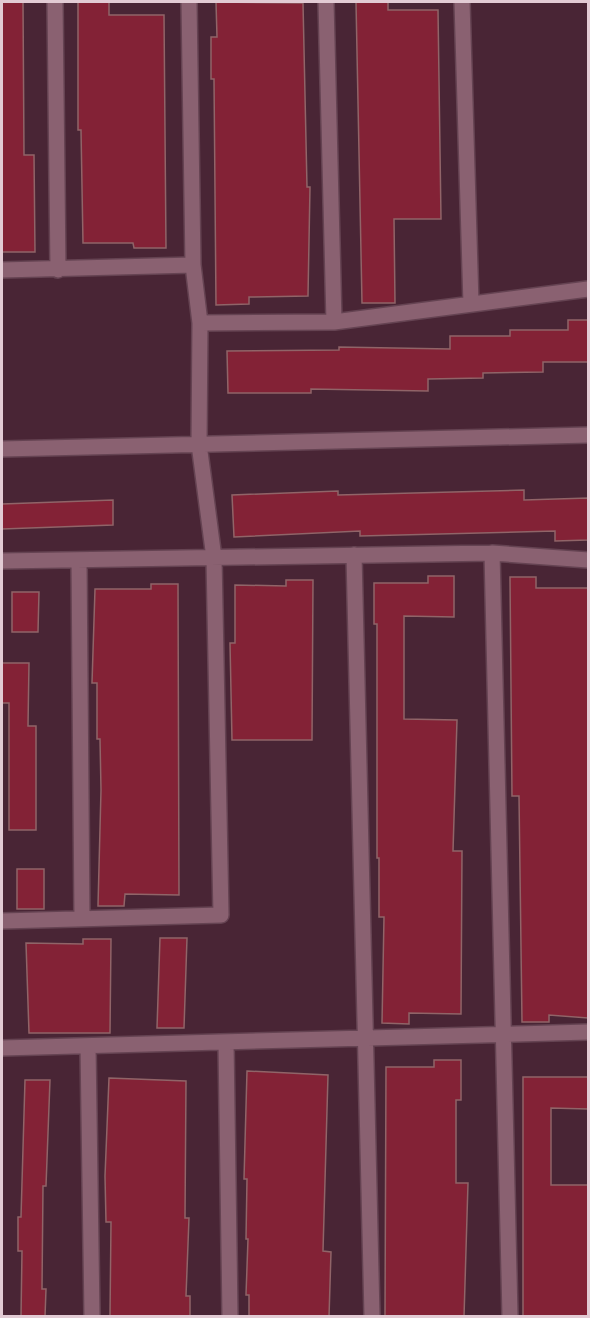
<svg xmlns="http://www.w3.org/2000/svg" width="590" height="1318" font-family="'Fira Sans Condensed',sans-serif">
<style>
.building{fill:#832236;stroke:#906468;stroke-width:1.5}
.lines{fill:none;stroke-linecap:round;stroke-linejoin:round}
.minor-casing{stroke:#654352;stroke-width:18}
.minor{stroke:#8a6171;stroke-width:15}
</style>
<rect width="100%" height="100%" fill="#492535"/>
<!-- building -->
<path class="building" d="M2,2h21l1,153h10l1,97h-33z
M78,2h31v13h55l2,233h-32l-1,-5h-50l-2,-113h-3z
M216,2l87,1 4,184h3l-2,109 -59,1v7l-33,1 -2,-226h-3v-42h6z
M356,2h32v8h50l3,209h-47l1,84h-33z
M568,320h20v42h-45v10l-60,1v5l-55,1v12l-117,-2v4h-83l-1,-42 112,-1v-3l111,2v-13h60v-6h58z
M524,490v10l64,-2v42l-33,1v-10l-195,5v-5l-126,6 -2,-42 106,-4v4z
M113,500v25l-111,4v-25z
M428,576h26v41l-50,-1v103l53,1 -4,131h9l-1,163 -52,-1v11l-27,-1 2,-106h-5v-59h-2v-234h-3v-41h54z
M510,577h26v11h52v430l-39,-3v7h-27l-3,-226h-7z
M286,580h27l-1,160h-80l-2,-97h5v-58l51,1z
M151,584h27l1,311 -54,-1 -1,12h-26l3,-116 -1,-51h-3v-56h-5l3,-94h56z
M12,592h27l-1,40h-26z
M2,663h27l-1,63h8v104h-27v-127h-7z
M17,869h27v40h-27z
M160,938h27l-3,90h-27z
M83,939h28l-1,94h-81l-3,-90 57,1z
M434,1060h27v40h-5v83h12l-4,134h-79l1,-250h48z
M247,1071l81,4 -5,176 8,1 -2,65h-80v-22h-3l2,-56h-2l1,-60h-3z
M523,1077h65v32l-37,-1v77h37v132h-65z
M109,1078l77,3 -1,137h4l-3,78h4v21h-80l1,-95h-5l-1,-46z
M25,1080h25l-4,106h-3l-1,103h4l-1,28h-24l1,-66h-4v-34h3z"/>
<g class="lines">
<defs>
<path id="minor" d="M55,2l3,268
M326,2l8,320
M462,2l9,302
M2,270l191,-5
M200,323l134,-1 254,-33
M2,449l586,-14
M492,553l18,763
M354,555l18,761
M79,560l3,359
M2,561l490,-8 96,7
M2,921l219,-6 -7,-357 -15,-114 1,-121 -7,-58 -4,-263
M226,1042l4,274
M88,1046l4,270
M2,1048l586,-16"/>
</defs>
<!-- minor casing -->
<use href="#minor" class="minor-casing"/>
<!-- minor -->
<use href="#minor" class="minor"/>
</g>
<!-- border -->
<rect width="590" height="1318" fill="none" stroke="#e2cbd4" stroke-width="6"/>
</svg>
